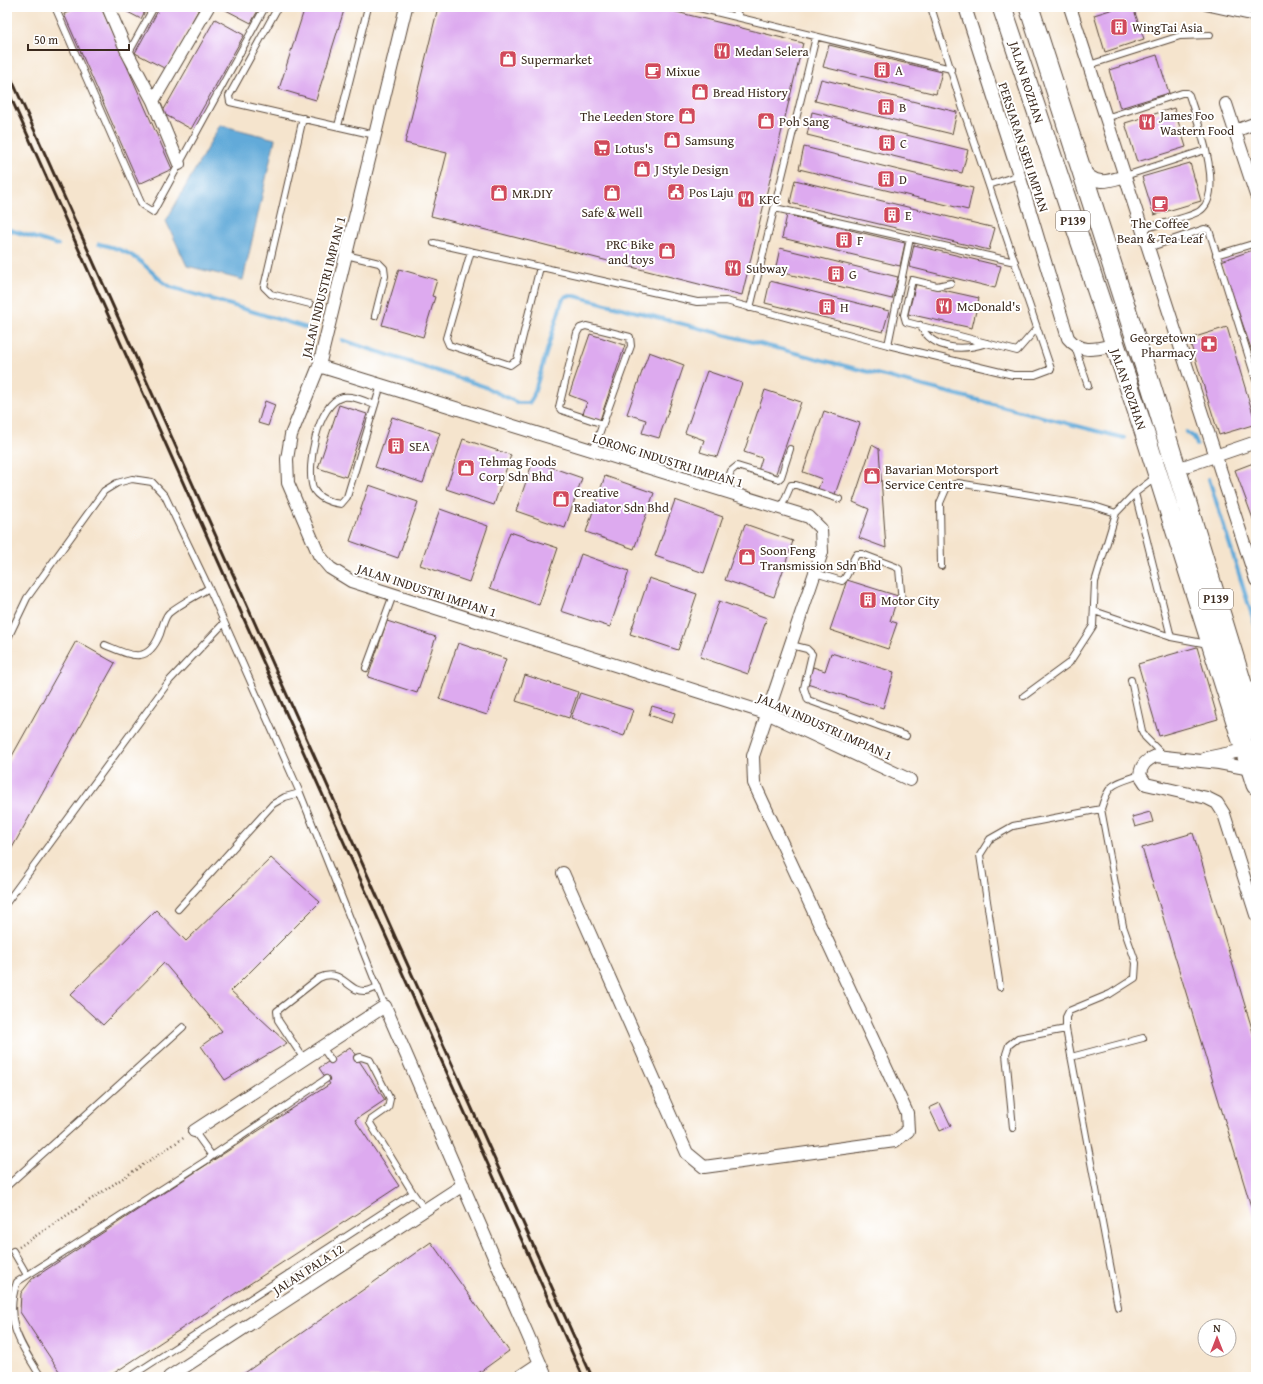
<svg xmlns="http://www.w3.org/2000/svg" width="1263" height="1384" font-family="'Gentium Book Plus',serif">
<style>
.water{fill:#62aad9;stroke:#4e6a7c}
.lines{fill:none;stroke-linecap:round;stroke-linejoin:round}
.stream{stroke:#62aad9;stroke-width:4}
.building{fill:#ddaaef}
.service-casing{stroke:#574638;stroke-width:8}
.minor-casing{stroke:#574638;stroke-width:14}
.primary-casing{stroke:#574638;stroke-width:21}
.path{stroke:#574638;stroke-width:2.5;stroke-dasharray:1 3;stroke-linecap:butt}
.service{stroke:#fff;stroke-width:6}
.minor{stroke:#fff;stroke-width:12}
.primary{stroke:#fff;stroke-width:19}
.rail{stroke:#3b2a1e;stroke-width:3}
.labels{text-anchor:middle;stroke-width:4;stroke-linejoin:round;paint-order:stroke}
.shield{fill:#fff;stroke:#766a62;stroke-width:1}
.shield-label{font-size:12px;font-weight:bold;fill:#3b2a1e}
.poi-label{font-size:13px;fill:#3b2a1e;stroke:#fff;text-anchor:start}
.street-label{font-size:13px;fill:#3b2a1e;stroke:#fff}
</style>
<rect width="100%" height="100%" fill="#fff"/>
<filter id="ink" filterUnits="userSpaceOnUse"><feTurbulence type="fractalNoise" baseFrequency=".025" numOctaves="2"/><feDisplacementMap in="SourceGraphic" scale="8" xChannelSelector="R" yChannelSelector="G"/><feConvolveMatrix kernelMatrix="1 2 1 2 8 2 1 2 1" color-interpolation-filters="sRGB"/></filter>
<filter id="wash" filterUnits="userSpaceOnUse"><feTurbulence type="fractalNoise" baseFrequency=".012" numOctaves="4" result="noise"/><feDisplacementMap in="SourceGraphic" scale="16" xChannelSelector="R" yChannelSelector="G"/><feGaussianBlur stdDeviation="0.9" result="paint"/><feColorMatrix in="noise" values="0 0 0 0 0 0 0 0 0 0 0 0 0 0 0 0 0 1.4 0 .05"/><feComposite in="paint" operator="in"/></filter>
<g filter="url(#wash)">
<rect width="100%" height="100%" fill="#f5e4cd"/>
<!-- water -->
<path class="water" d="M220,125l55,14 -32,141 -56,-14 -21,-45z"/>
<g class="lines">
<!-- stream -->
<path class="stream" d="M7,229l51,16
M99,244c16,3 31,8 43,19 10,8 18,19 29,24l136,41
M342,340l141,46 35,17h11l4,-6 29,-96 4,-5h9l549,142
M1186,432l8,5 3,8
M1209,479l47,149"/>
</g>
<g id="blocks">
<!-- building -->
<path class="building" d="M79,7h22l71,162 -33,15 -75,-170z
M118,7h29l-6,12z
M160,7h40l-34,62 -31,-16z
M220,7h40l-9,16z
M305,7h40l-29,93 -37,-11z
M438,7h218l147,36 -61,252 -311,-79 16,-63 -42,-10z
M1120,7h13l11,32 -39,13 -11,-37z
M215,19l29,16 -53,94 -29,-16z
M829,45l113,27 -6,22 -113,-27z
M1157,55l12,38 -49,15 -11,-38z
M821,79l136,33 -5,22 -137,-33z
M1174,108l12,39 -49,15 -12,-39z
M812,112l156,38 -6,23 -155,-38z
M804,147l169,41 -5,22 -169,-41z
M1190,163l11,38 -47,14 -12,-38z
M795,180l200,48 -6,22 -199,-47z
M787,215l118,28 -5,23 -118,-28z
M914,245l87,21 -6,22 -86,-21z
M780,248l118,29 -6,22 -117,-28z
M1256,249v114l-35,-102z
M399,269l38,11 -5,16 3,1 -12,40 -41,-12z
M770,281l119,30 -6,21 -118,-29z
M916,284l63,14 -7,30 -64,-14z
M1227,327l29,97 -37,11 -30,-96z
M590,334l35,11 -25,75 -17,-6 4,-12 -18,-7z
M649,352l35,13 -25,73 -17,-5 4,-13 -19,-6z
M707,371l35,12 -25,74 -17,-5 4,-12 -19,-7z
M765,390l36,12 -26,74 -17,-5 4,-13 -18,-6z
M265,401l10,4 -7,21 -10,-3z
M339,405l28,9 -21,63 -28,-9z
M824,411l36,12 -26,74 -17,-6 5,-12 -19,-7z
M392,417l48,16 -17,50 -48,-16z
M463,439l48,16 -17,50 -48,-16z
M872,445l7,4 7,99 -27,-10 10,-29 -16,-7z
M533,461l49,17 -17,50 -49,-17z
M1256,462v65l-21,-57z
M605,476l49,17 -20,56 -48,-17z
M369,485l49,17 -20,56 -48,-17z
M675,500l48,17 -19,56 -49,-17z
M440,509l48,17 -19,56 -49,-17z
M745,524l48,17 -19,56 -49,-17z
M510,532l48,16 -19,57 -49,-17z
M581,554l48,17 -19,56 -49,-16z
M649,578l48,16 -19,56 -48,-16z
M847,580l51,16 -8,25 7,2 -9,26 -58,-19z
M719,601l48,17 -19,56 -48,-17z
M387,621l49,16 -19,56 -49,-16z
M76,641l39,22 -108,194v-92z
M458,643l48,16 -19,56 -48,-16z
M1197,647l21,72 -59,17 -21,-72z
M831,653l63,19 -11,36 -76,-24 6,-17 12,4z
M525,675l53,17 -9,26 -53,-17z
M580,693l53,17 -9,26 -53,-18z
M652,706l23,7 -3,10 -23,-8z
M1150,812l3,10 -18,5 -3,-10z
M1193,833l63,209v181l-114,-375z
M271,858l49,44 -89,89 56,52 -62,37 -24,-34 21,-15 -58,-68 -61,62 -33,-30 86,-85 30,31z
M350,1047l35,53 -30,20 44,66 -291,191h-45l-43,-65 1,-19 11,-14 298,-195 -11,-16z
M940,1103l11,23 -11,5 -11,-23z
M431,1242l78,109 -36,26h-234z"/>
</g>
</g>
<g filter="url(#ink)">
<use href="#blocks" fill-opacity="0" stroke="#574638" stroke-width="1"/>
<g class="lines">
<defs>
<path id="service" d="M55,7l87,198 11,7 112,-205
M278,7l-49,89 1,6 145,33
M695,7l256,62
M732,7l8,10
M1206,7l50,11
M128,54l26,-47
M1089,65l91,-29 30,-1
M303,118l-39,169 7,7 39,10
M1106,118l76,-25h5l2,2c8,25 36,96 12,115 -6,6 -48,16 -59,19
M338,126l30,-119
M1125,176l80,-26
M989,185l30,-10
M775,208l240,54
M434,243l263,59 29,-1 162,44 125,30h22l16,-6 -89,-263 -31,-99
M1148,248l56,-19 5,1 47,150
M471,251l-25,87 3,7 61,20 7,-5 23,-93
M346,255l33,8 5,5 1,8 -10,40
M1216,255l40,-12
M951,283l-14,3 -25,-6 -8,35 2,7 111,29 20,-23
M750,308l66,-271
M920,325c13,26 43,26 67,18
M888,345l22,-107
M1075,347l13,39
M375,405c-9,-3 -22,-10 -32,-8 -26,6 -37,70 -30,91 4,10 18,15 28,16l6,-7 34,-112
M593,451l38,-105 -1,-9 -44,-11 -6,2 -3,5 -18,74 2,3 42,14
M724,491l7,-20 6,-5 42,13 2,-2 9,-28
M1135,493l36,144
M781,508l10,-23h5l43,14
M941,566l-1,-63 7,-16 11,-4 133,22 25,8
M815,573l27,8c8,-6 8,-19 15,-27h5l34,13 3,2 3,33
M1094,611l77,26 37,7
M7,640l20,-42 77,-107 13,-8 15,-4 20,3 13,14 44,92 91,205 85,213
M105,645c25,10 42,21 55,-11 2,-6 4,-15 8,-20 5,-6 33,-21 41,-26
M791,645l16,4 5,5 -8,34 4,12 98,36
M366,668l27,-73
M1131,680l11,51 3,6 19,19
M1024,696l45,-33 24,-37 2,-44 21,-69 19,-20 21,-16
M7,902l163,-222 54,-57
M178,909l95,-105 12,-7 15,-4
M1000,987l-20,-132 10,-16 23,-13 88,-17
M322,1047l9,13
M1071,1057l72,-19
M304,1059l-26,-39 -1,-9 42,-33c24,-11 28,15 47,13 4,0 8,-3 12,-4
M1013,1128l-7,-74 3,-9 9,-7 48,-9
M212,1156l114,-77
M7,1186l176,-159
M413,1193l12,17
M13,1251l14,24
M288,1274l11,18
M1118,1307l-52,-278v-12l3,-6 41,-17 25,-16 1,-15 -13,-37 -22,-117c8,-27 13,-25 39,-34
M41,1377c-20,-32 -38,-56 -24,-95l190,-122 5,-4 -18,-25
M130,1377l283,-184 -43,-70 1,-3 17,-12 2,-9 -20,-39 -9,-3 -4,1"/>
<path id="minor" d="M108,7l20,47 25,47 26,63
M406,7l-87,359 -28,69 -4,24 1,24 31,72 11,13 21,13 418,133 141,66
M965,7l54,168 49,163c13,16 28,11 46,7
M1070,7l186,573
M153,101l55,-94
M1226,104l30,91
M1235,131l21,-8
M1082,169c14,17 24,13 43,7
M319,366l490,151 12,12 1,23 -69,204 1,27 153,330 1,18 -13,10 -191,26 -17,-14 -124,-280
M1177,469l79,-27
M1206,758l39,-8
M1251,769l-32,-6 -63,-7c-10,4 -15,9 -16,19l6,9 61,14 10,5 7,11 32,101
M194,1131l191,-125 161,371
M169,1377l294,-192
M519,1377l21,-14"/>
<path id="primary" d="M1002,7l142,424 112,354
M1029,7l122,379 105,343"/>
</defs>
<!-- service casing -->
<use href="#service" class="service-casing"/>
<!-- minor casing -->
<use href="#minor" class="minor-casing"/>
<!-- primary casing -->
<use href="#primary" class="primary-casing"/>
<!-- path -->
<path class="path" d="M19,1247l166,-110"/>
<!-- service -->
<use href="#service" class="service"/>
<!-- minor -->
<use href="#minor" class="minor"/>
<!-- primary -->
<use href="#primary" class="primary"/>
<!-- rail -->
<path class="rail" d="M7,69l585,1308
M7,89l576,1288"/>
</g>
</g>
<!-- icons -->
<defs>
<symbol id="building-square" viewBox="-11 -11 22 22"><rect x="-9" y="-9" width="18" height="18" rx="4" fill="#d1495b" stroke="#fff"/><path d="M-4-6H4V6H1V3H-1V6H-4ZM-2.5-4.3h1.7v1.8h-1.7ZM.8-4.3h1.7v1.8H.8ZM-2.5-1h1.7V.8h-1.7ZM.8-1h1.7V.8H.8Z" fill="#fff"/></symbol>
<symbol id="restaurant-square" viewBox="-11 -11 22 22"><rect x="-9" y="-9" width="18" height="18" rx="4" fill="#d1495b" stroke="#fff"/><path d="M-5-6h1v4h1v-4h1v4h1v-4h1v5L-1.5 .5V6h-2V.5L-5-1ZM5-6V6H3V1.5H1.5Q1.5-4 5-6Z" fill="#fff"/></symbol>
<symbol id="shop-square" viewBox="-11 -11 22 22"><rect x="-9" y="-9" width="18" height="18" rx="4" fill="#d1495b" stroke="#fff"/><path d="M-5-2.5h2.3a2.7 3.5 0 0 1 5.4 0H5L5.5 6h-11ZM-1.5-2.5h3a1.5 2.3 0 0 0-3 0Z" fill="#fff"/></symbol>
<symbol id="cafe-square" viewBox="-11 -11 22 22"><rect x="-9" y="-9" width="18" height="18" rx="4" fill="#d1495b" stroke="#fff"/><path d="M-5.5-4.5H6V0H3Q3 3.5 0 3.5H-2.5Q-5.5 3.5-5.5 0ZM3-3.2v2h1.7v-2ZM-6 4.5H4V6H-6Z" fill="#fff"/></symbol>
<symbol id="supermarket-square" viewBox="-11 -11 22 22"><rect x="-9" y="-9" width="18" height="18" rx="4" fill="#d1495b" stroke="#fff"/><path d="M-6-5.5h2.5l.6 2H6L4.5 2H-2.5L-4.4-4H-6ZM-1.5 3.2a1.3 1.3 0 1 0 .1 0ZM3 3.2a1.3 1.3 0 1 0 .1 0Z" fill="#fff"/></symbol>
<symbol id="civic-square" viewBox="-11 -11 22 22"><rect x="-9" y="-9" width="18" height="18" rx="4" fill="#d1495b" stroke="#fff"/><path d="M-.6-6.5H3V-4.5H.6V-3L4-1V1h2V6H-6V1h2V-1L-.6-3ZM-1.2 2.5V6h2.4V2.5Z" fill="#fff"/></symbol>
<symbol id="pharmacy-square" viewBox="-11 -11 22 22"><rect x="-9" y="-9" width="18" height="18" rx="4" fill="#d1495b" stroke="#fff"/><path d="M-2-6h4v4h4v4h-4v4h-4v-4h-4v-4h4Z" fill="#fff"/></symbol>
</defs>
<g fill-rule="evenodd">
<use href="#building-square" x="1109" y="17" width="20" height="20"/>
<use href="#restaurant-square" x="712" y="41" width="20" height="20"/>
<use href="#shop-square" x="498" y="49" width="20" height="20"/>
<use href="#building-square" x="872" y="60" width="20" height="20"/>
<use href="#cafe-square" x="643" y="61" width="20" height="20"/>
<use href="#shop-square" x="690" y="82" width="20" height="20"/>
<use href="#building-square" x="876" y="97" width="20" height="20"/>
<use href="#shop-square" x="677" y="106" width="20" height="20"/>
<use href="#shop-square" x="756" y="111" width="20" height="20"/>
<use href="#restaurant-square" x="1137" y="112" width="20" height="20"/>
<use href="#shop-square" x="662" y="130" width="20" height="20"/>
<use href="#building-square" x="877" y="133" width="20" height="20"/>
<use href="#supermarket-square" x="592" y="138" width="20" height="20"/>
<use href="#shop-square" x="632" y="159" width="20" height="20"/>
<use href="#building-square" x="876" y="169" width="20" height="20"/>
<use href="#civic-square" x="666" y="182" width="20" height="20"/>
<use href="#shop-square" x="489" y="183" width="20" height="20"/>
<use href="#shop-square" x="602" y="183" width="20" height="20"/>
<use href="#restaurant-square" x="736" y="189" width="20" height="20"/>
<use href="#cafe-square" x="1150" y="194" width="20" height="20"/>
<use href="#building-square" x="882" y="205" width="20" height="20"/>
<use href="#building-square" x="834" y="230" width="20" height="20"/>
<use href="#shop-square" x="657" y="241" width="20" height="20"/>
<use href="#restaurant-square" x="723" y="258" width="20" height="20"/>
<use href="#building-square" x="826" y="264" width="20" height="20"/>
<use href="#restaurant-square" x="934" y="296" width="20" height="20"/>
<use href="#building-square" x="817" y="297" width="20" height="20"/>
<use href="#pharmacy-square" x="1199" y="334" width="20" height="20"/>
<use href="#building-square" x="386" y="436" width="20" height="20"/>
<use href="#shop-square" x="456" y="458" width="20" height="20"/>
<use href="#shop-square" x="862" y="466" width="20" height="20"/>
<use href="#shop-square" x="551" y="489" width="20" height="20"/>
<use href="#shop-square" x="737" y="547" width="20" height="20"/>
<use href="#building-square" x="858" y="590" width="20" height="20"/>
</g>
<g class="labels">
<!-- shield labels -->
<g class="shield">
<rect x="1056" y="211" width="34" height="20" rx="3"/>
<rect x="1199" y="589" width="34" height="20" rx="3"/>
</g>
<g class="shield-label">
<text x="1073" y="225">P139</text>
<text x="1216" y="603">P139</text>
</g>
<!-- poi labels -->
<g class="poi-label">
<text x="1132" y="32">WingTai Asia</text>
<text x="735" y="56">Medan Selera</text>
<text x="521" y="64">Supermarket</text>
<text x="895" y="75">A</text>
<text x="666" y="76">Mixue</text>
<text x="713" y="97">Bread History</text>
<text x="899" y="112">B</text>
<text x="1160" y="120">James Foo<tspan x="1160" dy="15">Wastern Food</tspan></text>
<text x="674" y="121" text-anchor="end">The Leeden Store</text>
<text x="779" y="126">Poh Sang</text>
<text x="685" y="145">Samsung</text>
<text x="900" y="148">C</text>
<text x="615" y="153">Lotus's</text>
<text x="655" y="174">J Style Design</text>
<text x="899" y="184">D</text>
<text x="689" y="197">Pos Laju</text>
<text x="512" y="198">MR.DIY</text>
<text x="759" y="204">KFC</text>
<text x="612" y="217" text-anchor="middle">Safe &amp; Well</text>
<text x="905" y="220">E</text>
<text x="1160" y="228" text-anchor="middle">The Coffee<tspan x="1160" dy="15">Bean &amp; Tea Leaf</tspan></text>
<text x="857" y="245">F</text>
<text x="654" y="249" text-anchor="end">PRC Bike<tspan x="654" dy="15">and toys</tspan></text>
<text x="746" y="273">Subway</text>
<text x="849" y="279">G</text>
<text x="957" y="311">McDonald's</text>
<text x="840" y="312">H</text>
<text x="1196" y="342" text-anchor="end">Georgetown<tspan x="1196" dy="15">Pharmacy</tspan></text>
<text x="409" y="451">SEA</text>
<text x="479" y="466">Tehmag Foods<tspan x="479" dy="15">Corp Sdn Bhd</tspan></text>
<text x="885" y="474">Bavarian Motorsport<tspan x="885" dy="15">Service Centre</tspan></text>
<text x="574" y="497">Creative<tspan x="574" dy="15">Radiator Sdn Bhd</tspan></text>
<text x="760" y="555">Soon Feng<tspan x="760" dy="15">Transmission Sdn Bhd</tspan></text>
<text x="881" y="605">Motor City</text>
</g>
<!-- street labels -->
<g class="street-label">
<text transform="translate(1027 82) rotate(72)" y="5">JALAN ROZHAN</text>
<text transform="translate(1024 147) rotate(72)" y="5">PERSIARAN SERI IMPIAN</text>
<text transform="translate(323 287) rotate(-76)" y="5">JALAN INDUSTRI IMPIAN 1</text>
<text transform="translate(1129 389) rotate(71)" y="5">JALAN ROZHAN</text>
<text transform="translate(668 460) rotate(17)" y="5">LORONG INDUSTRI IMPIAN 1</text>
<text transform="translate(427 590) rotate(18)" y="5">JALAN INDUSTRI IMPIAN 1</text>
<text transform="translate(825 726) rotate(24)" y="5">JALAN INDUSTRI IMPIAN 1</text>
<text transform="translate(308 1269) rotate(-33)" y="5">JALAN PALA 12</text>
</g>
</g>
<!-- margin -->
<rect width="1263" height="1384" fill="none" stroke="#fff" stroke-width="24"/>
<!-- north arrow -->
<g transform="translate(1217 1338)"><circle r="19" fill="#ffffff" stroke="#b1aaa5"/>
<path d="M0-3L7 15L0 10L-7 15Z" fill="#d1495b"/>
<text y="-6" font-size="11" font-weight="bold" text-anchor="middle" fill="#3b2a1e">N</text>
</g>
<!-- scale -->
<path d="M28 44v6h101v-6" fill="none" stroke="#3b2a1e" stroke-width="2"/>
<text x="34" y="44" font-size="12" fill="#3b2a1e" stroke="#ffffff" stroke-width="3" paint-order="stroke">50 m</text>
</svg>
